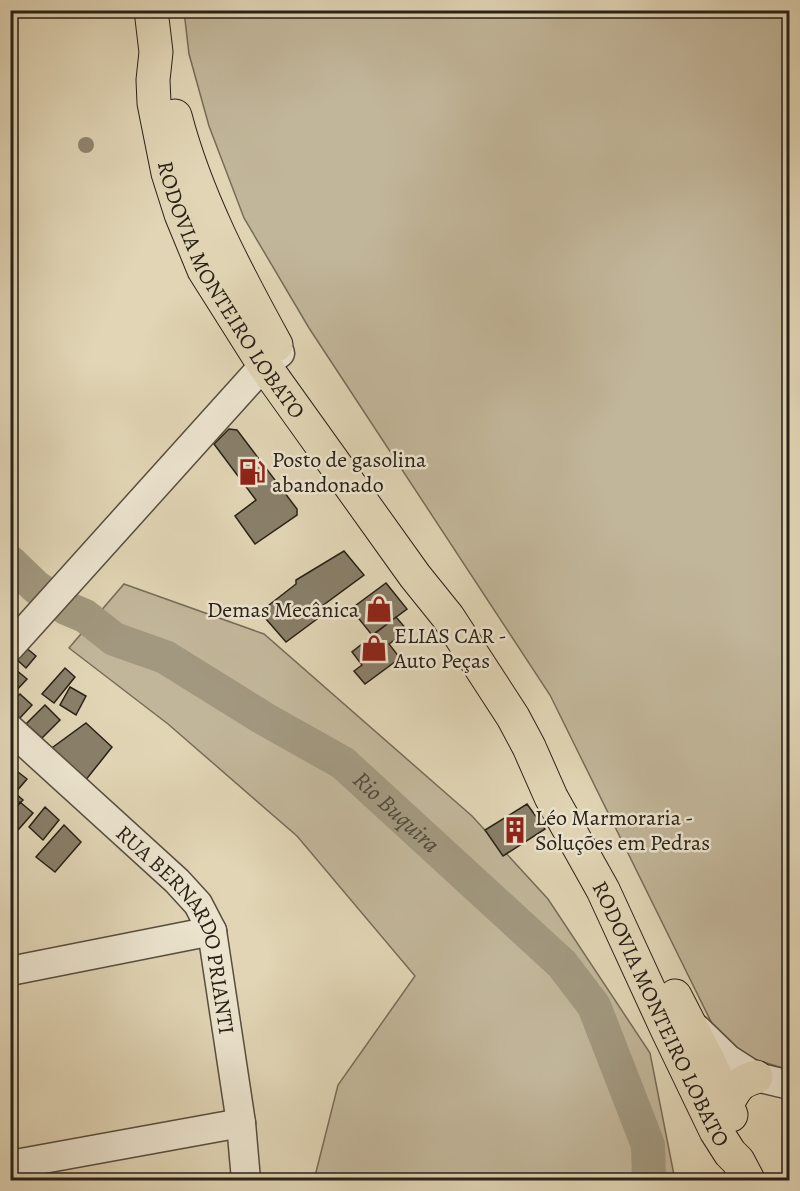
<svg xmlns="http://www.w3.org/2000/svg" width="800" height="1191" font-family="Alegreya,serif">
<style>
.green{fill:#c2b69a;stroke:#766c58;stroke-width:1.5}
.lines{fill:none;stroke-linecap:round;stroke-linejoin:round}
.river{stroke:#a2987f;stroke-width:34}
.building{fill:#897f69;stroke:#292117;stroke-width:1.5}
.minor-casing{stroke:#574e3e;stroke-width:31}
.major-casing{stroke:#292117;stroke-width:35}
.minor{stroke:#ece4cf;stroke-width:28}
.major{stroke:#e1d5b5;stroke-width:33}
.tree{fill:#918670}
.labels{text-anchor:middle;stroke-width:5;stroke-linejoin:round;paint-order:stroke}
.street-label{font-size:22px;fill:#292117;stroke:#ece4cf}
.poi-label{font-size:22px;fill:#292117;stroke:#ece4cf;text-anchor:start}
.water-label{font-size:24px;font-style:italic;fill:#534b3b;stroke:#ece4cf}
</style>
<rect width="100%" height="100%" fill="#e1d5b5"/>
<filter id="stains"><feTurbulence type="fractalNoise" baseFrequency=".00333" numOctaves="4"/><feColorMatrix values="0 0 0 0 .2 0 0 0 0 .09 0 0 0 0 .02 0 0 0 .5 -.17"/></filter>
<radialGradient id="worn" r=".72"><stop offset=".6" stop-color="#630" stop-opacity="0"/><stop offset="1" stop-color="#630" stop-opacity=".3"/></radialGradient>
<!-- green -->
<path class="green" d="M184,11h605v1059l-64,-20 -175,-355 -241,-367 -65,-110 -35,-92 -20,-72z
M124,584l140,50 208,182 76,83 102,154 25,127h-361l24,-95 77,-109 -118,-140 -129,-112 -99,-76z"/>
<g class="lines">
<!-- river -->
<path class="river" id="s1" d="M10,562l26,25 30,21 19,8 29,23 51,18 98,61 80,45 219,201 32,42 54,139 1,35"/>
</g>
<!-- building -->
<path class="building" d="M229,429l8,1 60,79v6l-42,29 -20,-28 21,-16 -42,-56z
M344,551l20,24 -46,34 3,7 -35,26 -26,-30 36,-28v-4z
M386,583l21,26 -35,26 -21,-26z
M396,617l12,14 -19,13 11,14 -35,26 -11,-13 8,-6 -10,-13z
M24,646l12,10 -10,12 -12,-11z
M10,665l17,14 -17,18z
M65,668l10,9 -21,26 -12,-9z
M70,687l16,9 -10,19 -16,-10z
M20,694l12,11 -13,14 -9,-8v-8z
M45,705l15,15 -18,18 -16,-14z
M86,723l26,24 -27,34 -36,-31z
M18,772l9,7 -12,14 8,7 -13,13v-32z
M20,802l13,11 -23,26v-26z
M527,804l18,25 -42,27 -18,-26z
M45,807l14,13 -16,20 -14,-13z
M64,825l17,17 -26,30 -19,-15z"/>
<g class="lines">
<defs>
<g id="minor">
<path d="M10,647l254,-282 16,-12"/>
<path id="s2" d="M10,729l167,152 21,23 14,27 29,192 5,57"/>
<path d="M10,971l202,-40"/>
<path d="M697,1029l31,30 28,18"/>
<path d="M739,1073l51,12"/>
<path d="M10,1165l231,-42"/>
</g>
<g id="major">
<path id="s3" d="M151,10l5,42 -3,28 1,23 14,70 13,41 23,56 60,95 151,211 33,41 65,100 16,30 22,50 52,93 63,137 50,104 14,22 8,8 10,19"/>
<path d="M175,116c21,81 61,156 101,229"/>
<path d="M675,996l35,68 21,51"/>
<path d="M727,1104c9,-16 11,-22 29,-27"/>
</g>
</defs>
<!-- minor casing -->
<use href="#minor" class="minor-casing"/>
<!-- major casing -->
<use href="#major" class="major-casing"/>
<!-- minor -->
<use href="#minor" class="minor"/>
<!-- major -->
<use href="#major" class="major"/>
</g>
<!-- trees -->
<circle class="tree" cx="86" cy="145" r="8"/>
<!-- icons -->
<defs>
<symbol id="fuel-bare" viewBox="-9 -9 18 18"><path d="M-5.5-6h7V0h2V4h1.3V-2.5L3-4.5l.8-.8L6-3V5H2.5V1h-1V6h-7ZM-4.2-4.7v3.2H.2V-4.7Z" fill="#8f2418" stroke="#ece4cf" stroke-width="2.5" paint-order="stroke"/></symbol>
<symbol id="shop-bare" viewBox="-9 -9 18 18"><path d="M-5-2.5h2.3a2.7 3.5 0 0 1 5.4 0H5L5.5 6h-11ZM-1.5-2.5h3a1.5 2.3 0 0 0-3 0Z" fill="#8f2418" stroke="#ece4cf" stroke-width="2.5" paint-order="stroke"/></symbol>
<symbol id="building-bare" viewBox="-9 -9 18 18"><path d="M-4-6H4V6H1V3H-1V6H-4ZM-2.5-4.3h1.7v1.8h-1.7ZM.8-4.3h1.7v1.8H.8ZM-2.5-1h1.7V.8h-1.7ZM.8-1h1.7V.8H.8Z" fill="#8f2418" stroke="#ece4cf" stroke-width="2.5" paint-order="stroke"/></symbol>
</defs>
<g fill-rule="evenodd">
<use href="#fuel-bare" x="233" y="453" width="38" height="38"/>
<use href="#shop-bare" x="360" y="590" width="38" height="38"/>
<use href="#shop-bare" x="355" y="629" width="38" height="38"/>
<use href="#building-bare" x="496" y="811" width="38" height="38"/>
</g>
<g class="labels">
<!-- street labels -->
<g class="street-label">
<text dy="8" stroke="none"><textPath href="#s3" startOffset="298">RODOVIA MONTEIRO LOBATO</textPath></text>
<text dy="8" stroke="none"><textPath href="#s2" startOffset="270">RUA BERNARDO PRIANTI</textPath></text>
<text dy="8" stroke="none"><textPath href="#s3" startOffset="1144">RODOVIA MONTEIRO LOBATO</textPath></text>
</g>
<!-- poi labels -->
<g class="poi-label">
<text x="272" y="467">Posto de gasolina<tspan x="272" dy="25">abandonado</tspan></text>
<text x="359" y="617" text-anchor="end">Demas Mecânica</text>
<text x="394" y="643">ELIAS CAR -<tspan x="394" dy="25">Auto Peças</tspan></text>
<text x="535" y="825">Léo Marmoraria -<tspan x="535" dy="25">Soluções em Pedras</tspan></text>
</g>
<!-- water labels -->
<g class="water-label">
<text dy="8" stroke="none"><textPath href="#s1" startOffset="464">Rio Buquira</textPath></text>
</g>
</g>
<!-- margin -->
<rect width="800" height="1191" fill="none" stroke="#e1d5b5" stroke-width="36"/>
<rect x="12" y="12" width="776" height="1167" fill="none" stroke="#292117" stroke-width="3"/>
<rect x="18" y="18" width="764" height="1155" fill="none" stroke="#292117" stroke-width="1.5"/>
<rect width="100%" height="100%" filter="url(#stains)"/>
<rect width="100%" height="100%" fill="url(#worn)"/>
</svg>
